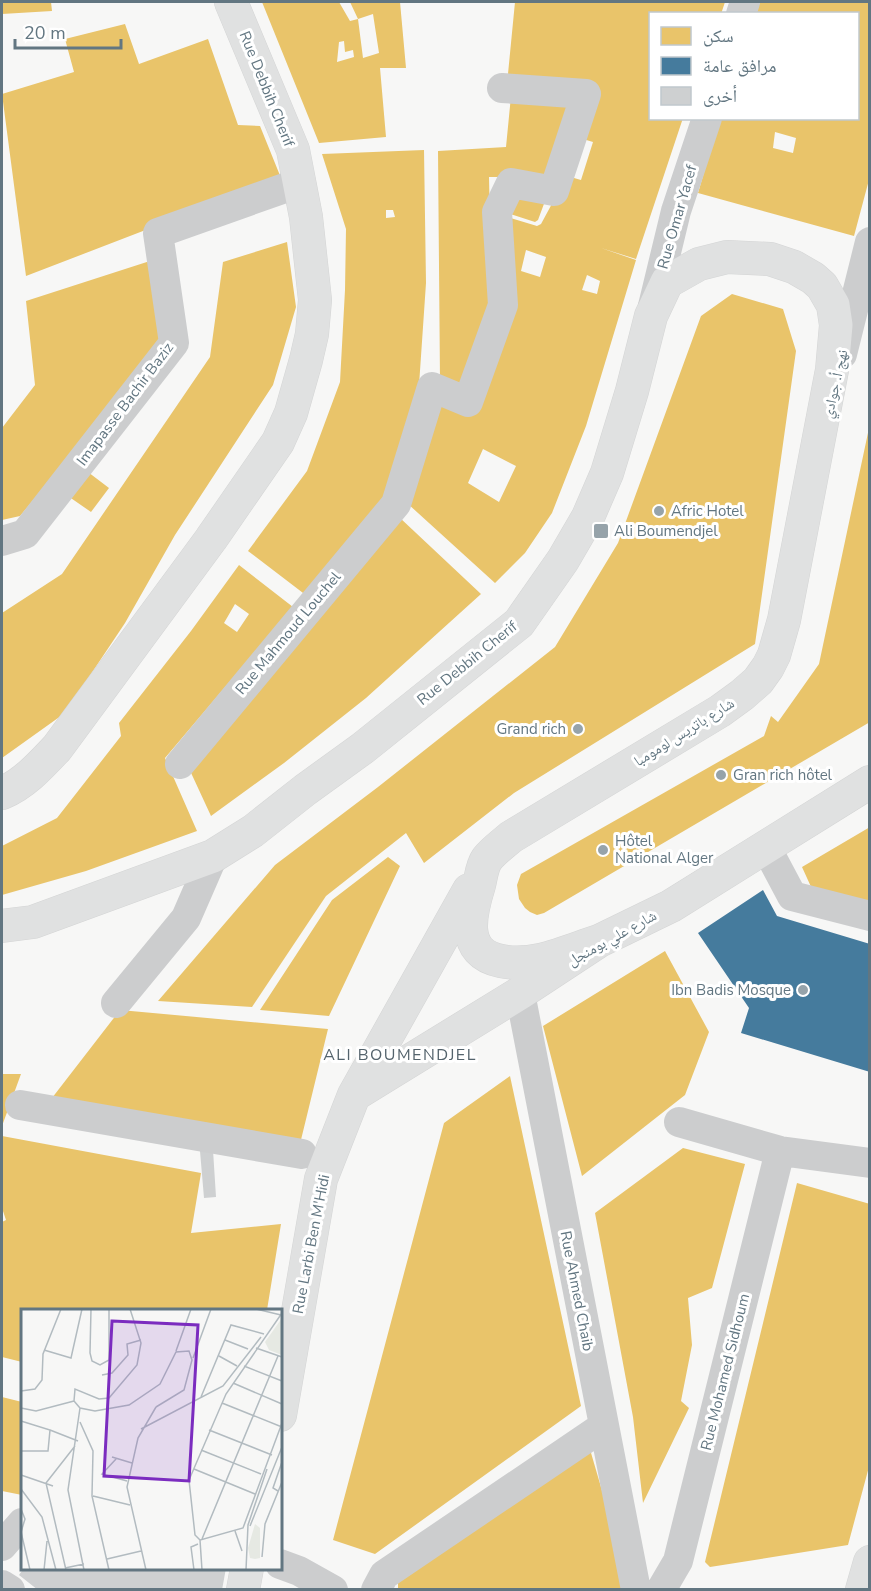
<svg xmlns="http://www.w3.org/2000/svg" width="871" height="1591" font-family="'Nunito Sans','Noto Naskh Arabic',sans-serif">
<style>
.homes{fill:#e9c46a;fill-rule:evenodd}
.public{fill:#457b9d}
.building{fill:#ced0d1}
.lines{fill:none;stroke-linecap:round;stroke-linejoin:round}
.secondary-casing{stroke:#d4d5d5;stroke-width:34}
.street{stroke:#cccdce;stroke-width:30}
.secondary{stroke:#e0e1e1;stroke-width:33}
.poi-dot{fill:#96a3aa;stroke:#fff;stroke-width:2}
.labels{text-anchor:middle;stroke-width:6;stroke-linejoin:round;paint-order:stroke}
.street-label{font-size:15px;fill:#627681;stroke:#fff}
.poi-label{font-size:15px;fill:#627681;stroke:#fff;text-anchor:start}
.neighbourhood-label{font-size:16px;letter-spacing:1.5px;fill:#54636c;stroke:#fff}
.inset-road{fill:none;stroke:#b2bbc0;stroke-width:1.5}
.view{fill:#7b2cbf;fill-opacity:0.15;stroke:#7b2cbf;stroke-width:3}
.inset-edge{fill:none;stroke:#627681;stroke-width:3}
</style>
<rect width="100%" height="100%" fill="#f7f7f6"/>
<!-- homes -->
<path class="homes" d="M2,2h49l1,9 -50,3z
M262,2h77l11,19 8,-2 5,39 16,-5 -6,-39 -15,5 -8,-17h50l6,66h-26l6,69 -67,6zM344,41l1,11 8,-2 1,7 -17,5 2,-20z
M515,2h210l-4,12h-71v104h33l-47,141 -35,-11 35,12 -50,166 -34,87 -27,40 -30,30 -88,-80 33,-102 39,11 6,-27 16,-170 36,11 4,-2 26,-48 14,4 12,-38 -20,-6 9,-26 -75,-26zM526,250l20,7 -6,20 -19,-6zM587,275l13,6 -3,13 -15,-4zM483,449l33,17 -17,36 -31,-19z
M760,2h110v174l-16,60 -156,-43 22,-75h138v-104h-102zM775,132l21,6 -3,15 -20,-5z
M125,24l14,40 69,-25 30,86 22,1 21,52 -255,98 -24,-182 72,-22 -9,-33z
M511,96l68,6 -25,82 -49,-7h-16l3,138 -24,71 -28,-6 -2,-229 68,-4z
M424,150l2,133 -8,117 -28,98 -83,98 -59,-45 59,-80 33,-89 5,-92 1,-61 -24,-75zM386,210h7l2,7 -9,1z
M513,188l35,5 -10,27 -3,2 -34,-11z
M287,242l9,65 -23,78 -98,150 -50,88 -60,90 -63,45v-145l60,-39 148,-217 13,-95z
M153,260l15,79 -148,177 -18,4v-92l33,-43 -9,-84z
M732,294l51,15 13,42 -41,293 -241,149 -90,70 -18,-30 -80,63 -74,111 -94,-6 117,-136 103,-78 177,-140 63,-104 83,-227z
M869,428l1,294 -326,191 -7,2 -7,-3 -5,-4 -6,-9 -2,-14 4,-11 243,-138 7,-20 7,6 41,-58z
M84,469l25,19 -18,24 -26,-18z
M399,517l82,77 -115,104 -82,65 -73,53 -25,-54z
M239,565l54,42 -128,151 32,73 -111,40 -84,24v-49l55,-28 64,-82 -2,-13 72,-92zM235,604l14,10 -12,18 -13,-9z
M870,827v79l-58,-17 -10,-22z
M388,857l12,9 -71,150 -69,-6 72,-110z
M665,951l44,81 -24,63 -103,81 -39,-150z
M120,1010l208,19 -29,119 -247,-50z
M2,1074h19l-19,52z
M510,1076l71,330 -206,148 -42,-14 111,-417z
M2,1136l199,37 -10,60 90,-9 -14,86h-245v52l-20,-5v-135l4,-2 -4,-12z
M683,1148l62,16 -33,124 -24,10 4,47 -11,56 8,7 -46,95 -10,-86 -38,-204z
M797,1183l73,21v259l-22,82 -138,22 -5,-5z
M2,1397l20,5v93l-20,-4z
M589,1446l42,144h-233v-14z"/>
<!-- public -->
<path class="public" d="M763,890l14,26 93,28v128l-129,-39 8,-25 -51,-75z"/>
<!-- building -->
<path class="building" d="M213,1150l3,47 -12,1 -4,-47z
M24,1568h202l-4,22h-184l-19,-15z"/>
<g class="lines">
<defs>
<path id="secondary" d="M2,793c22,-9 39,-28 55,-45l154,-209 67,-97 13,-29 15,-53 6,-26 3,-34 -9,-83 -13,-67 -62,-148
M2,926l31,-4 180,-66 40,-25 52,-41 58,-42 156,-125 44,-63 25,-43 19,-44 25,-82 19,-75 16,-34 32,-18 28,-7 43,2 24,8 19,11 9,8 11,19 3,20 -4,45 -48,250 -10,35 -6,12 -10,14 -16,14 -22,16 -209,126c-8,7 -18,14 -24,22 -5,7 -6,18 -8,26 -9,29 -19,68 22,76 33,7 67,-10 98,-20
M354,1095l166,-102 79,-52 72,-35 199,-124
M280,1415l41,-236 33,-84 115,-205
M243,1590l4,-22
M862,1590l8,-28"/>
</defs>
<!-- secondary casing -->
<use href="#secondary" class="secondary-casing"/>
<!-- street -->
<path class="street" d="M741,14l4,-12
M653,306l23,-95 31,-93
M842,354l28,-112
M2,541l23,-7 149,-191 -16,-110 141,-50
M180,764l216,-260 36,-117 36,15 35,-97 -6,-93 14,-29 43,8 32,-97 -84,-6
M766,847l26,49 78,20
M520,993l116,597
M116,1003l70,-85 27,-62
M20,1105l282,49
M679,1122l101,29 90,12
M2,1546l20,-23
M280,1564l19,7 34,19
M2,1585l8,5
M376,1590l8,-15 220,-149
M661,1590l17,-29 102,-410"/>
<!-- secondary -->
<use href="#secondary" class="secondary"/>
</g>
<!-- markers -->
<g class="poi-dot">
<circle cx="659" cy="511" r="6"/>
<rect x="593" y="523" width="16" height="16" rx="3"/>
<circle cx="578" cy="729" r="6"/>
<circle cx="721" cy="775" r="6"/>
<circle cx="603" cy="850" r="6"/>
<circle cx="803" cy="990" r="6"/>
</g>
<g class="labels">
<!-- street labels -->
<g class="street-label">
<text transform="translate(267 89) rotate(68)" y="5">Rue Debbih Cherif</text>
<text transform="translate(677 217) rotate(-74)" y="5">Rue Omar Yacef</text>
<text transform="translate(835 384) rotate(-77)" y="5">نهج أ. جوادي</text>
<text transform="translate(125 404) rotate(-53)" y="5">Imapasse Bachir Baziz</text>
<text transform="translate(288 633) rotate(-50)" y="5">Rue Mahmoud Louchel</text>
<text transform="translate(467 663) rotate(-39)" y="5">Rue Debbih Cherif</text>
<text transform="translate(684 732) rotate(-32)" y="5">شارع باتريس لومومبا</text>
<text transform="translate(612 938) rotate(-29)" y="5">شارع علي بومنجل</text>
<text transform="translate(311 1244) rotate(-79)" y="5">Rue Larbi Ben M'Hidi</text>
<text transform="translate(577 1291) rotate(79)" y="5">Rue Ahmed Chaib</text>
<text transform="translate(725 1372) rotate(-76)" y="5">Rue Mohamed Sidhoum</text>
</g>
<!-- poi labels -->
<g class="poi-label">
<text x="671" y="516">Afric Hotel</text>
<text x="614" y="536">Ali Boumendjel</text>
<text x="566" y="734" text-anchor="end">Grand rich</text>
<text x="733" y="780">Gran rich hôtel</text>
<text x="615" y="846">Hôtel<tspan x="615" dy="17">National Alger</tspan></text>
<text x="791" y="995" text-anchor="end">Ibn Badis Mosque</text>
</g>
<!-- neighbourhood labels -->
<g class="neighbourhood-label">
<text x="400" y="1060">ALI BOUMENDJEL</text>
</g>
</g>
<!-- overview -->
<g transform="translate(21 1309)">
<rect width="261" height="261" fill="#f7f7f6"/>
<path d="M261,9v37l-13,-5 -4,-8zM234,215l5,4v30l-5,1 -5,-1 -2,-10z" fill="#e6e9e3"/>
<path class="inset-road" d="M70,0l-1,44 2,8 8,4 9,-5v-51M109,0l11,34 -4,22 -28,33 -10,1 -24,-10 -1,12 6,7 15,3 34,-6 31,-21 16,-32 13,-1 3,9 -8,30 -28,17M235,0l25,6M204,31l23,9M235,39l26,9M23,41l27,8 11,-49M155,42l15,-42M198,47l18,10M172,49l18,-49M223,57l38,15M81,66l10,-2 16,-18 -1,-11 14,-4M212,74l49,21M0,82l14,-2 7,-9 1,-26 18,-45M180,88l30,-72 33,9M201,94l60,24M0,99l15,3 38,-10M59,99l-12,82 16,80M0,112l29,9 -2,21h-27M59,113l13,29 -1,45 17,74M120,120l82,-43 38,-49M29,121l28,11M188,121l63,25M180,141l60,24M91,148l20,6M95,150l-14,15 25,7M173,160l61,25M0,166l32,11M25,174l20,87M25,174l29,-37M0,180l21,28 14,53M257,182l-5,-3 9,-26M72,187l37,9M0,200l4,10 -4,13M229,217l32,-79M214,222l7,20M0,223l9,38M181,230l76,-183M179,231l-5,-5 -6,-55 37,-86 56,-81M241,248l3,-33 17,-42M86,250l34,-8M44,259l19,-4M23,261l3,-29M125,261l-19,-83 11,-49 18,-31M173,261l-3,-23 7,-3M181,261l-2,-30 43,-12 39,-105M225,261l2,-45 19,-56"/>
<path class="view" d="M91,12l86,4 -9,156 -85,-5z"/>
<rect width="261" height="261" class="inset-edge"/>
</g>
<!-- border -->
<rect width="871" height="1591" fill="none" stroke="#627681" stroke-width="6"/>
<!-- legend -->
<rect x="649" y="12" width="210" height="108" fill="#ffffff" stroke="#c0c8cd" stroke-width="1.5"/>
<rect x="661" y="27" width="30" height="18" fill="#e9c46a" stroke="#c0c8cd" stroke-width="1.5"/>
<text x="703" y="42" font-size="18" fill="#627681">سكن</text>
<rect x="661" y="57" width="30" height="18" fill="#457b9d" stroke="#c0c8cd" stroke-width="1.5"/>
<text x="703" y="72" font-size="18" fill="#627681">مرافق عامة</text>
<rect x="661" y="87" width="30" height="18" fill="#ced0d1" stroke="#c0c8cd" stroke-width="1.5"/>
<text x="703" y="102" font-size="18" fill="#627681">أخرى</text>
<!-- scale -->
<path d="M15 39v9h106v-9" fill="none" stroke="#627681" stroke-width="3"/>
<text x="24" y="39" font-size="18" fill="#627681" stroke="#ffffff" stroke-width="4.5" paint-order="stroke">20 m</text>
</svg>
